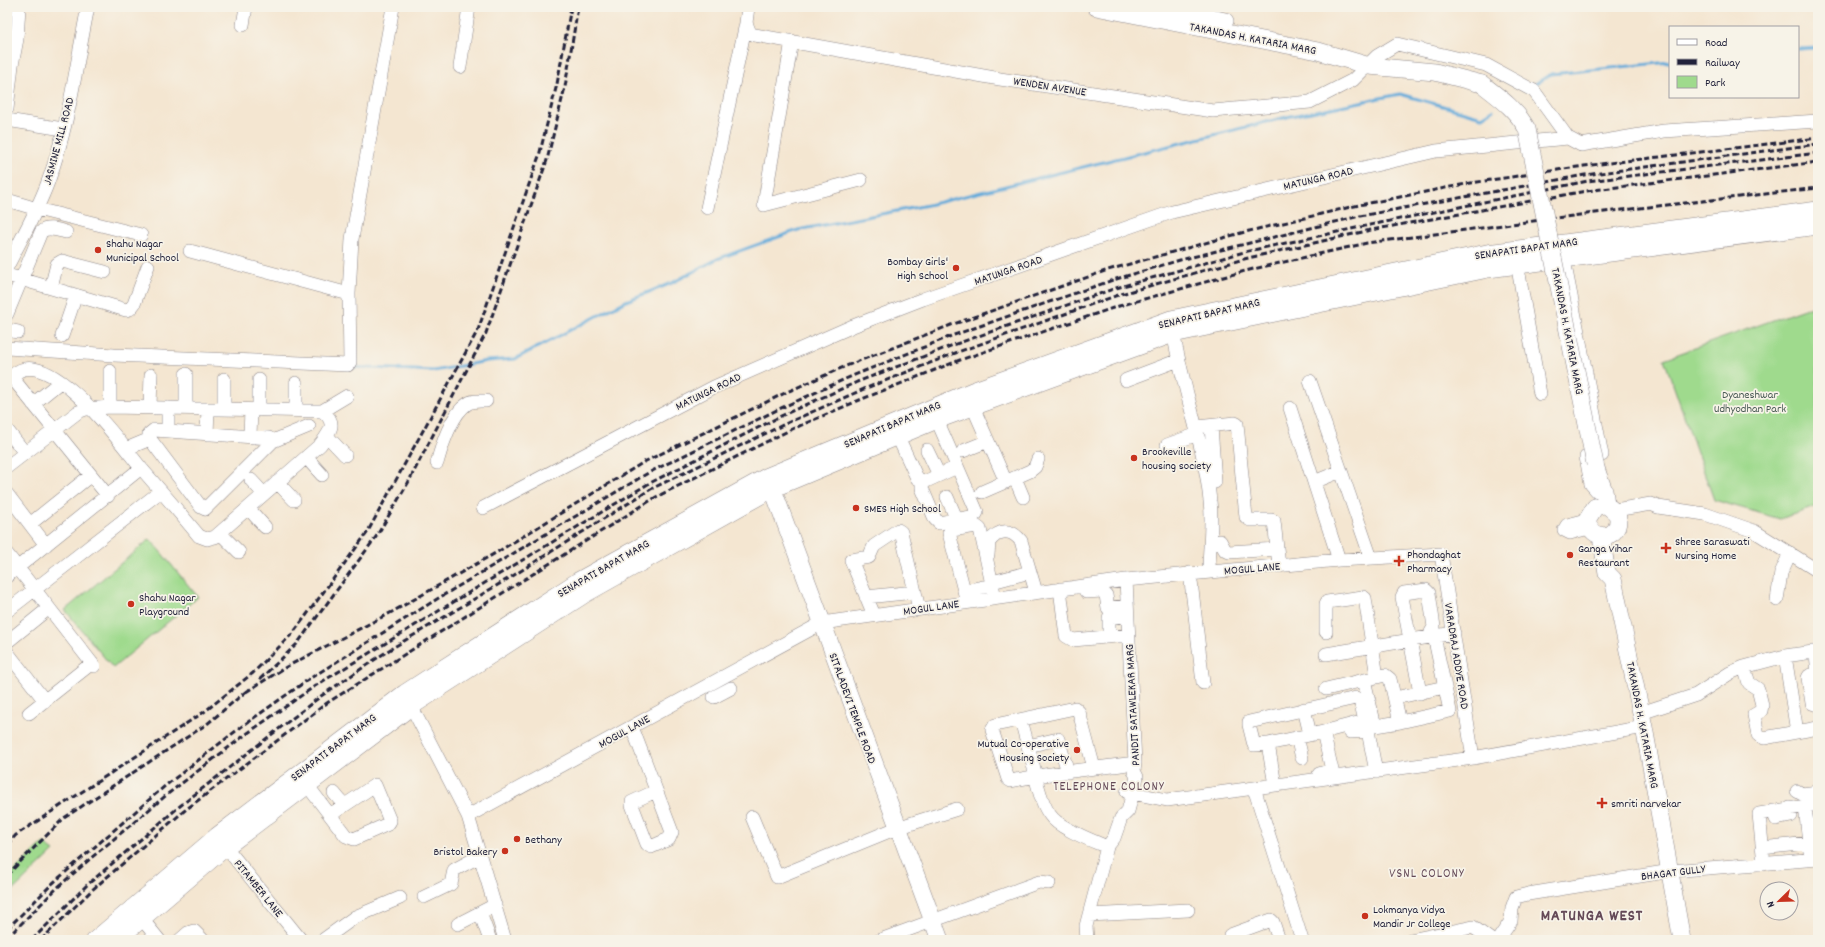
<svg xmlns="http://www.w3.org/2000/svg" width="1825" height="947" font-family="Dekko,sans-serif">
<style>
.green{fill:#9fda8d;stroke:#607e64}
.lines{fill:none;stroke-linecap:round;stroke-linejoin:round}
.stream{stroke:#63abda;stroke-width:3}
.minor-casing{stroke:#8b8486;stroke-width:14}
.major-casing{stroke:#8b8486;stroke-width:18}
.minor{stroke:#fff;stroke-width:13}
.major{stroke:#fff;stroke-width:17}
.rail{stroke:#22223b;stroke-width:3;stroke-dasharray:6 3;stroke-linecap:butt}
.major-bridge-casing{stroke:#8b8486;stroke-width:18;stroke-linecap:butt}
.major-bridge{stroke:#fff;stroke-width:17}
.poi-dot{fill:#c8321e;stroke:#f7f3e8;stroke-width:1.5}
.labels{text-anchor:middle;stroke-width:3.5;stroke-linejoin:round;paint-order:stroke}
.street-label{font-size:12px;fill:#22223b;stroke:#f7f3e8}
.poi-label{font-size:12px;fill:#22223b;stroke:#f7f3e8;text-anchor:start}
.park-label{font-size:12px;fill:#485954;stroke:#f7f3e8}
.neighbourhood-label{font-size:13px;letter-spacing:1px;fill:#654a58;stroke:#f7f3e8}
.district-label{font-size:16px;font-weight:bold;letter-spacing:1px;fill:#654a58;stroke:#f7f3e8}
</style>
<rect width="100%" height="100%" fill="#f7f3e8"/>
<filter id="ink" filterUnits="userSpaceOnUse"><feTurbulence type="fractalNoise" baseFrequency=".025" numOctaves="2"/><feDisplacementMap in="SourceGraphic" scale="8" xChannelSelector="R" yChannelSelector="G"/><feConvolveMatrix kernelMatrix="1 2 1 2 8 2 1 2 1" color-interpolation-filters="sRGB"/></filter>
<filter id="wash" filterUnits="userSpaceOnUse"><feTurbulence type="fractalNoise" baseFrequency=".012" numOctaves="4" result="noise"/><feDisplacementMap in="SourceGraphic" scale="16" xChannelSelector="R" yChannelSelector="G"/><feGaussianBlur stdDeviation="0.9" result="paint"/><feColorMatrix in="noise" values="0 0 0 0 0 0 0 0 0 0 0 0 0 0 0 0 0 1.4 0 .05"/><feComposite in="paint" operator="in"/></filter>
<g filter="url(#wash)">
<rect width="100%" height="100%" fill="#f4e6d1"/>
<!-- green -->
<path class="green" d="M1818,304v202l-38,13 -66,-19 -50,-141z
M150,539l48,58 -85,71 -48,-58z
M43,843l11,8 -47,45v-18z"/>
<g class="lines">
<!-- stream -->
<path class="stream" d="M1798,49l20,-1
M1535,84l16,-10 119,-12
M350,367l84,4 53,-10 28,-2 111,-58 46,-18 45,-24 81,-29 130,-25 363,-89 109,-22 82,23 11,-7"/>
</g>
</g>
<g filter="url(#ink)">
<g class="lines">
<defs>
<path id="minor" d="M748,7l-2,16 4,10 5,2 245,44 213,32 97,-9 43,-22 24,-24 20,-12 89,21 48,26 34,47 13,7 83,-14 154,-10
M243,25l3,-18
M792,41l-28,164 97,-25
M460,67l9,-60
M7,109l5,-44 5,-26 2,-32
M7,120l56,9
M7,200l30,9 104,26
M707,208l39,-185
M1562,250l40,205
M190,251l159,43
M1516,257l24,137
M7,267c14,-28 30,-55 41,-85 21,-56 28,-117 40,-175
M7,275l119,35 4,-1 4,-5 14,-38
M51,288l6,-24 5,-3 43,11
M7,314l34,-82c6,-6 17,-2 25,0
M1172,325c9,60 32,116 38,176 3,23 -1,48 -1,71
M7,330l11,2
M62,336l14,-41
M7,348l107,7 234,10 2,-3 -1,-68 3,-55 41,-232
M1126,380l53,-20
M1310,381l61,177
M296,383v27
M33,404l27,-22
M110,407v-36
M150,407l1,-32
M973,407l33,75
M186,408v-34
M1290,408l49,152
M224,409v-30
M259,410v-30
M322,411l25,-15
M934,413l43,99 -1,2 -5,3 -32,6 -4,-4 -13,-31v-5l35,-16
M1211,426l4,56
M1197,427l38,-4 2,1 9,93 4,3h21l3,1 5,45
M7,430l18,23
M154,430l115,8 4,3 -68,68 -4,-2 -51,-68 -1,-5z
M168,431v-23
M207,434l1,-25
M250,436l1,-26
M327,436l18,19
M898,437l19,41 6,3
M273,441l36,-15
M1167,445l31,-11
M126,449l24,-10
M927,450l12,25
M963,451l25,-10
M306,457l16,18
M1586,457l5,27 6,7
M437,463c5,-18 14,-48 30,-59 5,-4 13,-3 19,-3
M7,467l71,-55 8,-3 24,-2 212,4c16,12 8,21 -2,34l-105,92 -8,2 -8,-3c-19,-23 -38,-45 -58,-68 -19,-23 -93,-126 -128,-93l1,5 94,116
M1015,478l8,19
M251,480l13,14
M277,482l17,18
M1314,482l27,-11
M982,492l48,-21 5,-4 3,-8
M7,494l39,51
M947,497l10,23
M248,508l17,19
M483,508l231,-121 139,-61 70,-27 249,-87 264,-61 132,-13
M1615,510l36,-6 7,3 47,7 49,17 64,40
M1587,520l-20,5 -3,5 6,3 19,-5
M30,524l61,-49
M220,533l19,19
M1220,541l5,9 4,2 48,-3
M7,554l87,112
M988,555l1,-13c10,-13 22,-14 32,-1l15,51
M1190,573l13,110
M7,576l134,-108
M996,581l34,-9
M1060,589l6,47 7,4 55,-5
M964,591l28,-6
M1086,592l16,-1 4,4 2,13 19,-2
M866,597l49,-5
M1777,600l4,-27 9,-20
M967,602l-18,-69 3,-3 24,-4 4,3 15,69
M7,611l154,-120
M874,615l-23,-55 18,-3 5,-11 24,-16 3,2 18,77
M1326,632v-28l1,-2 36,-5 2,1 12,79 8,-2 5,4 10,43 50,-11 -16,-75
M1109,636v-18l17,-3
M7,642l42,-34
M7,652l38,49
M1326,654l128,-21
M1785,656l12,76
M1744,667l5,16 9,6 4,16 -1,6 -7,4 4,20 6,3 54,-10
M1818,673l-9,3 -1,2 4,25 6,2
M1364,680l11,46 25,-4
M1326,689l47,-11
M1420,693l-18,-96 2,-4 22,-3 3,3 5,34 -3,5v5
M714,697l17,-9
M407,698l61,118 37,124
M1395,698l50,-11
M1304,709l6,25
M29,713l63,-50
M1641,713l55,-18 34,-22 14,-6 41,-11 28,-4 3,3 2,17
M1021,720l15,56
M632,727l40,105 -3,7 -18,8 -4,-3 -15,-39v-3l24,-11
M1350,732l18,-1 8,41
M1297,737l5,21
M1268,744l-14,1 -5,-20v-3l107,-24 4,2 5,21 -42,11
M1028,746l30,-7 10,33
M1094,768l-15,-56 -4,-4 -80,17 -3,5 16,49 3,2c41,-9 83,-12 124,-18
M1037,783c3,11 6,23 13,32 8,13 43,26 57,32
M307,785l39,51 8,3 34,-15 2,-3 -15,-36 -45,30
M1275,785l-7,-41 55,-12 9,38 -13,4
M1254,788l48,152
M1797,791l5,3 16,-2
M1127,792l40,8 306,-42 171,-31
M334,793l10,12
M1805,806l5,46
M1773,811l3,8 15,-3 -1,-8
M468,816l354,-193 304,-43 213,-20 102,-6 32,204
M752,817l25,60 120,-49 60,-19
M220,840l81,100
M1762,848l56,-6
M1764,864l-5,-50 59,-10
M424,897l27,-13 3,-14 26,-14
M480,913l10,27
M1089,915l99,-5
M142,919l17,21
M458,924l37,-19
M1230,935l41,-15 2,2 6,18
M180,940l8,-7 6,-2 8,8
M323,940l32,-23 45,-19
M880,940l159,-58 10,1
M1087,940l-1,-14 21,-79 7,-9 7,-20 7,-7 9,-34 -3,-6 1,-8 -9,-183
M1410,940l63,-13 18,13
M1498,940l13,-19 1,-13 4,-11 12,-3 143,-23 147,-12"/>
<path id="major" d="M1096,7l222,44 51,15 66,6 47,12
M1161,7l64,14
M1595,464c2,9 6,18 9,27 1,4 1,8 2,12 3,7 12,7 12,17 0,20 -26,22 -31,0l8,-13 12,-3
M769,479l171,461
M1601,536l6,37 6,6 31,148 38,213
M95,940l122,-104 188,-143 173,-112 190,-105 204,-85 199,-72 316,-66 331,-43
M117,940l109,-93 186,-141 173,-112 187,-105 165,-69 236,-86 315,-65 330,-43"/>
</defs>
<!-- minor casing -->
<use href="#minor" class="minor-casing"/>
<!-- major casing -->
<use href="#major" class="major-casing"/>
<!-- minor -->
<use href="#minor" class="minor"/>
<!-- major -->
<use href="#major" class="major"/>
<!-- rail -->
<path class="rail" d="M260,679l37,-35 79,-107 32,-54 78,-150 61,-173 18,-73 13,-80
M246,692l40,-25 106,-55 107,-61 145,-89 143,-70 59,-26 105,-41 157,-55 133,-37 118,-28 112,-22 113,-17 234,-28
M7,845l9,-10 188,-123 49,-39 41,-41 73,-99 111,-203 61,-174 18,-72 14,-77
M7,875l57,-57 143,-94 42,-35
M7,929l46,-46 112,-97 76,-59 68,-48 128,-80 211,-126 131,-64 73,-33 102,-41 159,-55 67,-20 180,-44 225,-41 233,-31
M7,938l50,-50 34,-30 78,-65 76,-58 70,-49 333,-202 135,-69 74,-33 99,-38 160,-56 128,-36 126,-27 218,-44 230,-28
M32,940l55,-55 93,-79 141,-110 68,-46 122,-73 140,-88 136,-66 77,-34 94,-37 163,-58 123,-35 127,-29 215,-39 232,-29
M41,940l51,-50 92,-79 143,-108 329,-206 134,-67 72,-31 98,-39 159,-54 126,-35 122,-28 220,-29 231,-26"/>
<defs>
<path id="major-bridge" d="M1482,84c18,14 34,25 45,45l68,335"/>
</defs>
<!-- major-bridge casing -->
<use href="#major-bridge" class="major-bridge-casing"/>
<!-- major-bridge -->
<use href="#major-bridge" class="major-bridge"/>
</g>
</g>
<!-- markers -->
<g class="poi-dot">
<circle cx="98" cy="250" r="4"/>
<circle cx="956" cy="268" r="4"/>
<circle cx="1134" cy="458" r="4"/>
<circle cx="856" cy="508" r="4"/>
<path d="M1664 542h4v4h4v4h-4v4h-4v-4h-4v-4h4z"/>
<circle cx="1570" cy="555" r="4"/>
<path d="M1397 555h4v4h4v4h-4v4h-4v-4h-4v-4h4z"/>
<circle cx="131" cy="604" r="4"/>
<circle cx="1077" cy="750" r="4"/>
<path d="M1600 797h4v4h4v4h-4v4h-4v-4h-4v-4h4z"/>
<circle cx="517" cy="839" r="4"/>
<circle cx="505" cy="851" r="4"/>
<circle cx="1365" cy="916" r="4"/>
</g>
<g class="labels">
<!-- street labels -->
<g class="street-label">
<text transform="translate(1253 38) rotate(11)" y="4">TAKANDAS H. KATARIA MARG</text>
<text transform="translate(1050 86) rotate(9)" y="4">WENDEN AVENUE</text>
<text transform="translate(58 141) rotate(-75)" y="4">JASMINE MILL ROAD</text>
<text transform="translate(1318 178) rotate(-13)" y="4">MATUNGA ROAD</text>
<text transform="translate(1526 248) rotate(-8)" y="4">SENAPATI BAPAT MARG</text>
<text transform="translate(1008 270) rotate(-19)" y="4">MATUNGA ROAD</text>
<text transform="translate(1209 313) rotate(-13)" y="4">SENAPATI BAPAT MARG</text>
<text transform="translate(1568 331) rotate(79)" y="4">TAKANDAS H. KATARIA MARG</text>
<text transform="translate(708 391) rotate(-26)" y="4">MATUNGA ROAD</text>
<text transform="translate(892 424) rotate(-23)" y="4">SENAPATI BAPAT MARG</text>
<text transform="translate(603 568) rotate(-30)" y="4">SENAPATI BAPAT MARG</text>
<text transform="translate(1252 568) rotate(-5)" y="4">MOGUL LANE</text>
<text transform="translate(931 607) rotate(-8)" y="4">MOGUL LANE</text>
<text transform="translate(1457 656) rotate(81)" y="4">VARADRAJ ADDYE ROAD</text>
<text transform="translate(1132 705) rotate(-93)" y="4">PANDIT SATAWLEKAR MARG</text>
<text transform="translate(853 708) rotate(70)" y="4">SITALADEVI TEMPLE ROAD</text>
<text transform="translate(1643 725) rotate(79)" y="4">TAKANDAS H. KATARIA MARG</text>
<text transform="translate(624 731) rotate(-29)" y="4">MOGUL LANE</text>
<text transform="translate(333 747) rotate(-37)" y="4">SENAPATI BAPAT MARG</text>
<text transform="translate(1673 872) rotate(-7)" y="4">BHAGAT GULLY</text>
<text transform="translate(259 888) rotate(51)" y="4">PITAMBER LANE</text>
</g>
<!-- poi labels -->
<g class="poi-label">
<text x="106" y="247">Shahu Nagar<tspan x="106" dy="14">Municipal School</tspan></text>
<text x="948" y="265" text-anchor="end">Bombay Girls'<tspan x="948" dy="14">High School</tspan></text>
<text x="1142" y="455">Brookeville<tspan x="1142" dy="14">housing society</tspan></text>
<text x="864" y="512">SMES High School</text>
<text x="1675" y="545">Shree Saraswati<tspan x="1675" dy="14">Nursing Home</tspan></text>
<text x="1578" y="552">Ganga Vihar<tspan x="1578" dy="14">Restaurant</tspan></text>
<text x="1407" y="558">Phondaghat<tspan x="1407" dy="14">Pharmacy</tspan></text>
<text x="139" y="601">Shahu Nagar<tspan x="139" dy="14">Playground</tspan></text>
<text x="1069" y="747" text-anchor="end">Mutual Co-operative<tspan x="1069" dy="14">Housing Society</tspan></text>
<text x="1611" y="807">smriti narvekar</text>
<text x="525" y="843">Bethany</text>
<text x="497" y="855" text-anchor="end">Bristol Bakery</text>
<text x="1373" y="913">Lokmanya Vidya<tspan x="1373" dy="14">Mandir Jr College</tspan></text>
</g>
<!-- park labels -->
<g class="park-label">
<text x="1750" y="398">Dyaneshwar<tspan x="1750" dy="14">Udhyodhan Park</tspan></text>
</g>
<!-- neighbourhood labels -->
<g class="neighbourhood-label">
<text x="1109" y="790">TELEPHONE COLONY</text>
<text x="1427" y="877">VSNL COLONY</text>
</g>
<!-- district labels -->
<g class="district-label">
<text x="1592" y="920">MATUNGA WEST</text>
</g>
</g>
<!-- margin -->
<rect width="1825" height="947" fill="none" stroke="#f7f3e8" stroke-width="24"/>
<!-- legend -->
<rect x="1669" y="26" width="130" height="72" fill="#f7f3e8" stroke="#a29fa3"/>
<rect x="1677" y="39" width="20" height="6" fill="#ffffff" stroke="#a29fa3"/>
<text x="1705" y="46" font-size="12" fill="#22223b">Road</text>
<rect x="1677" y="59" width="20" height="6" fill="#22223b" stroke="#a29fa3"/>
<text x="1705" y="66" font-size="12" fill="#22223b">Railway</text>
<rect x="1677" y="76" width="20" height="12" fill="#9fda8d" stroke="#a29fa3"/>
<text x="1705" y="86" font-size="12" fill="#22223b">Park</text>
<!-- north arrow -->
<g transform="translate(1779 901) rotate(247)"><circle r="19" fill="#f7f3e8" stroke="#a29fa3"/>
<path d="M0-3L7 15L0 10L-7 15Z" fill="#c8321e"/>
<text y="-6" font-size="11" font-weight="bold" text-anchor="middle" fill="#22223b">N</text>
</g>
</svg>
